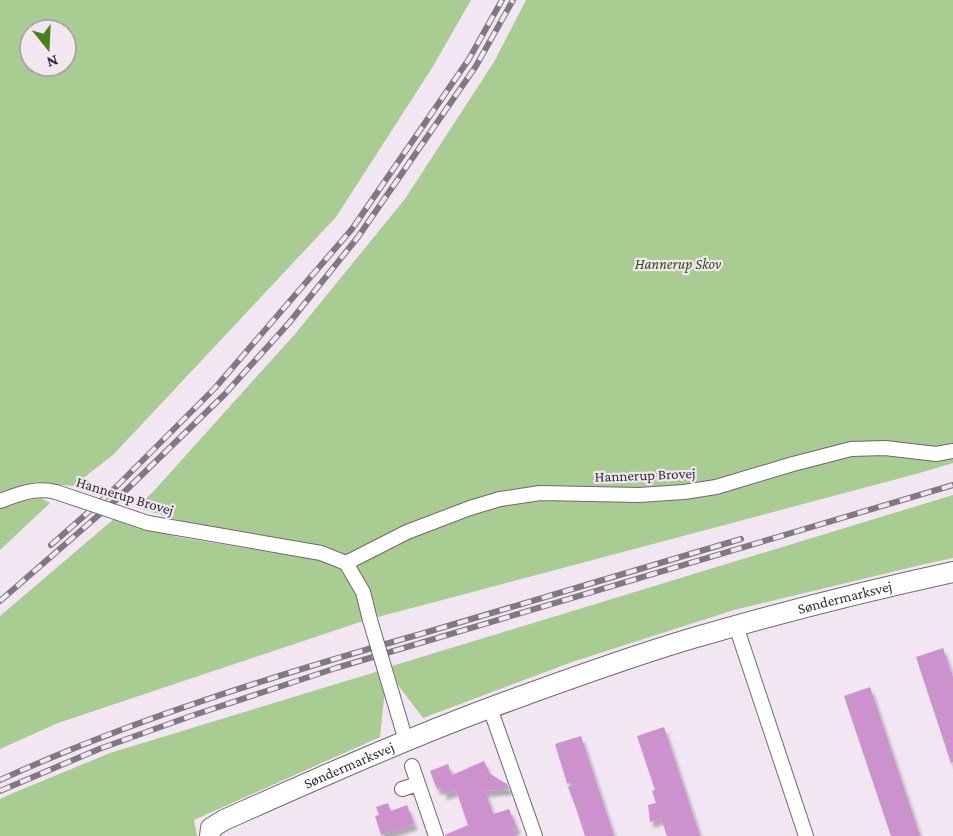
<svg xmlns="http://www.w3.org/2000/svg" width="953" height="836" font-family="'Crimson Pro',serif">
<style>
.green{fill:#a8cc92;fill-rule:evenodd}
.building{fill:#cc92ce;filter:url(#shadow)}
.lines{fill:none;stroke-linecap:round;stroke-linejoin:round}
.street-casing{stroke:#716771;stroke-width:16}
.secondary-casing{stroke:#716771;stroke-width:22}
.street{stroke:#fff;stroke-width:14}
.secondary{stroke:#fff;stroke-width:20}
.rail-casing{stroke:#807980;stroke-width:6}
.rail{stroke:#f1e6f1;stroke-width:4;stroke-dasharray:11;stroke-linecap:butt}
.street-bridge-casing{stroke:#716771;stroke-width:16;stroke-linecap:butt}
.street-bridge{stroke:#fff;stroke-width:14}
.labels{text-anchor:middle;stroke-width:4.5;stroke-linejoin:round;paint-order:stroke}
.park-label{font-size:15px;font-style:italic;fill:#2d5308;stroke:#f1e6f1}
.street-label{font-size:15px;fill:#322e32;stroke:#f1e6f1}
</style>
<defs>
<filter id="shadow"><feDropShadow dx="3.5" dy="6" stdDeviation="1.5" flood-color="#0004"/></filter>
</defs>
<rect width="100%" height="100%" fill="#f1e6f1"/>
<!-- green -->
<path class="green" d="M0,0h471l-39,68 -96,149 -223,238 -40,31 -37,-3 -36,13zM30,30h36v36h-36z
M526,0h427v463l-37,11 -538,143 -11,-30 -10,-19 -8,-11 -8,-5 -34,-9 -126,-22 -45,-14 16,-14 143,-159 110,-135 89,-137z
M953,495v63l-28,6 -191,46 -162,52 -149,56 -25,-33 -6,-19z
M41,498l9,5 -50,47v-41l24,-8z
M115,518l62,19 142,23c6,2 13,3 18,6 19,11 22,35 26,55l-305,102 -58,26v-133z
M379,671l6,18 -5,48 -186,83 3,16h-197v-37l6,-3 104,-43z"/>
<!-- building -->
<path class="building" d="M943,648l10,29v85l-2,1 -35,-106z
M870,687l50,149h-29l-47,-140z
M664,727l36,109h-33l-6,-18 -11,4 -2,-17 8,-2 -4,-12 3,-1 -18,-54z
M581,736l33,100h-29l-9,-28 -8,-21 7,-2 -1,-2h-7l-12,-39z
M484,761l6,13 17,10 2,5 -24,2 8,23 16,-5 8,19 -4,2 3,6h-71v-1l23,-10 -12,-35 -12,4 -2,-6 -5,1 -7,-18 18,-7 4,11z
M388,803l3,8 16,-6 7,19 -33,11 -6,-19 4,-1 -3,-8z"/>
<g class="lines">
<defs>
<path id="street" d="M0,501c19,-7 36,-14 56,-9
M148,523l173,30 25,10 17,29 7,28
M346,563l61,-31 63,-24 30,-9 40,-6 99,2 45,-3 32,-5 77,-23 58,-15 34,-1 51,6 17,-3
M736,626l70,210
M393,697l13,44
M490,708l45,128
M412,766l24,70
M402,789l16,-5"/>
<g id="secondary">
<path id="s1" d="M210,836l1,-8 13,-8c88,-39 177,-79 268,-113 66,-24 133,-49 201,-69 86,-25 173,-47 260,-66"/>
</g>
</defs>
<!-- street casing -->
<use href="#street" class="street-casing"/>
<!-- secondary casing -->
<use href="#secondary" class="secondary-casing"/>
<!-- street -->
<use href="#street" class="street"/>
<!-- secondary -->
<use href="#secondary" class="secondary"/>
<defs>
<path id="rail" d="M51,545l58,-51 106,-106 137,-159 117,-170 33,-59
M0,601l116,-101 108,-105 65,-72 69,-86 118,-171 37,-66
M0,780c136,-62 280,-106 424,-147 106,-31 211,-63 317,-94
M0,791l99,-42 92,-33 145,-48 617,-183"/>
</defs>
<!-- rail casing -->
<use href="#rail" class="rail-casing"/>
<!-- rail -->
<use href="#rail" class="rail"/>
<defs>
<path id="street-bridge" d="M56,492l92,31
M370,620l23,77"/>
</defs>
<!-- street-bridge casing -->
<use href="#street-bridge" class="street-bridge-casing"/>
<!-- street-bridge -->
<use href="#street-bridge" class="street-bridge"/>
</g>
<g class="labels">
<!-- park labels -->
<g class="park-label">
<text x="678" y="269">Hannerup Skov</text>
</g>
<!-- street labels -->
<g class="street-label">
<text transform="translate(645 475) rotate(-2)" y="5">Hannerup Brovej</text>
<text transform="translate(125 496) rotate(17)" y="5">Hannerup Brovej</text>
<text dy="5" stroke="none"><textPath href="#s1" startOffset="684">Søndermarksvej</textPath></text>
<text dy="5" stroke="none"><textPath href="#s1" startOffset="160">Søndermarksvej</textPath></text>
</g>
</g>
<!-- north arrow -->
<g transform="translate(48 48) rotate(162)"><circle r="28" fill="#f1e6f1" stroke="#a59ca5" stroke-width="1.5"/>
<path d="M0-4.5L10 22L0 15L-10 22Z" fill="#498017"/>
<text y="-9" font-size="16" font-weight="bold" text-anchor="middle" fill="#322e32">N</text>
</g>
</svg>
